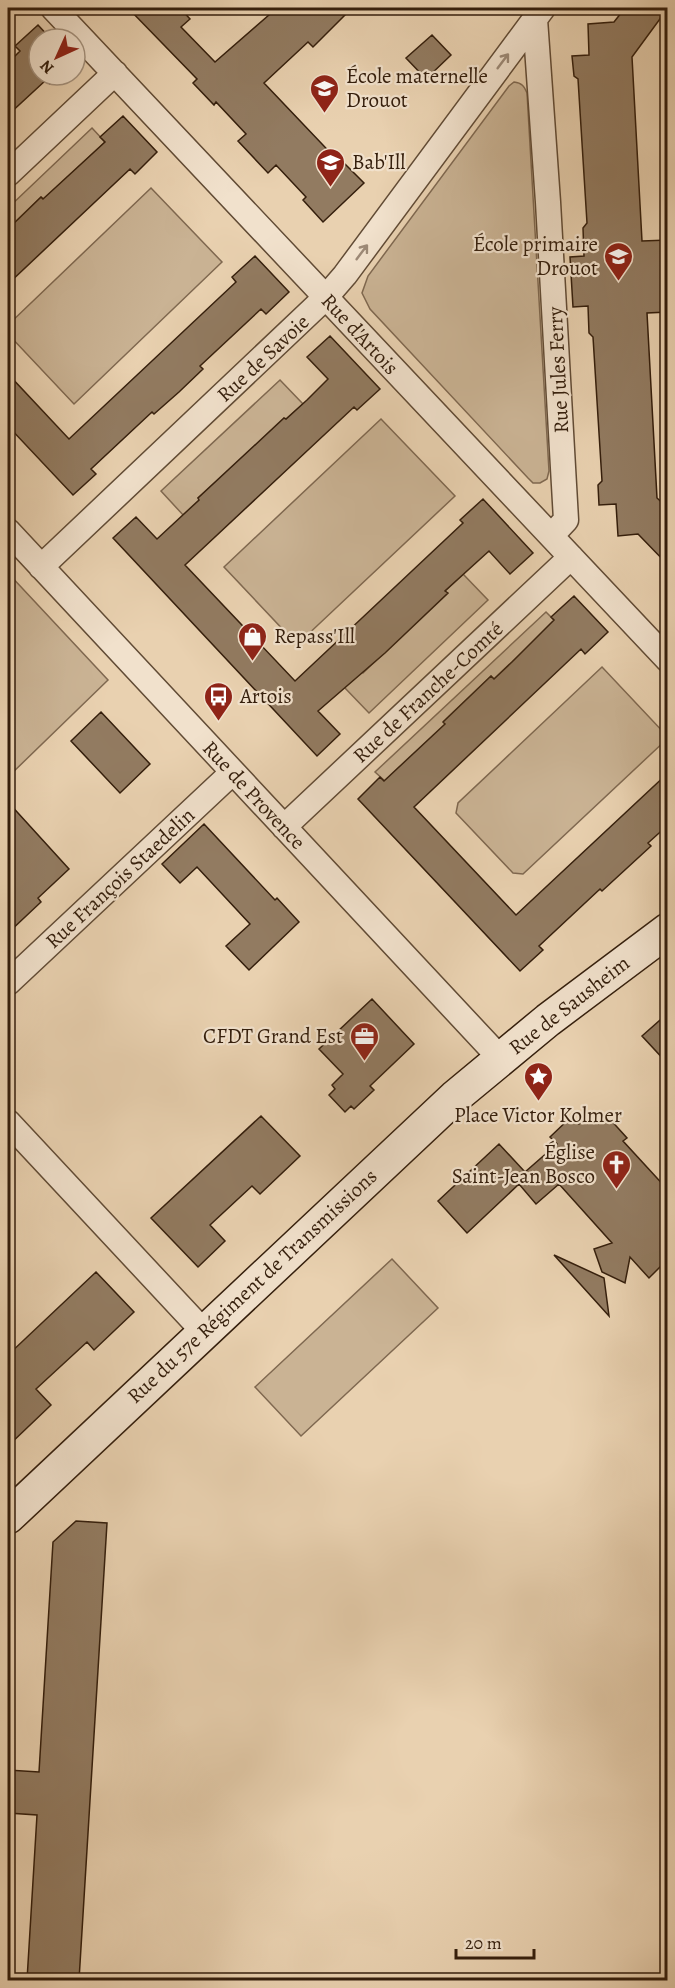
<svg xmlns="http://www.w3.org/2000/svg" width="675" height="1988" font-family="Alegreya,serif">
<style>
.green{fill:#cab394;stroke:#7f6850;stroke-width:1.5}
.building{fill:#927b61;stroke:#341e0c;stroke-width:1.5}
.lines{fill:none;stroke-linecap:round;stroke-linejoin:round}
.street-casing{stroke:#614b35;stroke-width:27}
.secondary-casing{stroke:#341e0c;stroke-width:36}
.street{stroke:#f1e1cc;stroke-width:24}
.secondary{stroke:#f1e1cc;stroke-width:33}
.oneway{stroke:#9c8976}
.labels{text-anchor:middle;stroke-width:4.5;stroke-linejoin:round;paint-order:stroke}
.poi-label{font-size:21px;fill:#341e0c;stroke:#f1e1cc;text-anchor:start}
.street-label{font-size:21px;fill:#341e0c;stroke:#f1e1cc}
</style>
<rect width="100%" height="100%" fill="#e9d1b0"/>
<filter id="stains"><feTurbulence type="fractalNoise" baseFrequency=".00333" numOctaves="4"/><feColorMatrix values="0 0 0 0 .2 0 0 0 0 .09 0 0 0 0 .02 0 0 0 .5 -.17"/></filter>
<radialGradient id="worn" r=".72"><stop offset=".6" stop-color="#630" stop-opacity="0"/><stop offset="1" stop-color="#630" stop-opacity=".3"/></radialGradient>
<!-- green -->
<path class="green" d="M514,82c8,1 10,4 13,11l22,378 -2,8 -7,4h-7l-5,-5 -158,-169 -8,-16 6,-17 141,-190z
M92,128l13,14 -61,57 -3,-2 -33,32v-21z
M151,188l71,74 -148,142 -66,-70v-9z
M280,380l23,24 -105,94 2,2 -16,16 -23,-25z
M381,419l74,77 -153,144 -11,-2 -67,-71z
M8,573l100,107 -100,97z
M463,574l25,26 -119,113 -25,-26 17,-16 2,2 84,-80 -2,-2z
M546,612l9,9 -61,58 -3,-3 -47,45 2,3 -61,57 -10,-9z
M602,667l65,69v3l-144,135 -10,-1 -57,-60 2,-10z
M392,1259l46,49 -137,128 -46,-49z"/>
<!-- building -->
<path class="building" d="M128,8h52l10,11 -9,8 34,35 62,-54h75l-39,39 -5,-5 -44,41 77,81 2,-2 21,21 -41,39 -20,-22 3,-3 -30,-32 -8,8 -30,-32 8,-7 -30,-32 -2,3 -21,-22 4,-4z
M625,8h43l-36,49 10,184 26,-1v72l-21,1 10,185 11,10v57l-30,-31 -20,2 -2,-32 -17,1 -1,-20 4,-4 -9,-144 -4,-4 -1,-27 -15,1 -3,-50 14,-1 -1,-28 4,-5 -9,-144 -4,-3 -2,-20 17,-1 -1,-31 26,-2z
M38,25l13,14h-12v36h21l-10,9 -4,-4 -38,35v-52l12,-12 -5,-5z
M432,35l19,20 -25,24 -20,-21z
M123,116l34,36 -22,22 -5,-5 -122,115v-55l33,-32 2,2 62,-57 -5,-5z
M255,256l34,36 -23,22 -5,-5 -61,57 3,3 -24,23 -25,22 -2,-2 -61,57 5,5 -23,21 -65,-69v-52l61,65 167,-157 -4,-5z
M330,336l50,53 -23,21 -3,-3 -169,158 110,116 168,-158 -3,-3 23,-21 50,54 -23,21 -21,-23 -44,40 3,2 -63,60 -67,58 22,23 -23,22 -204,-218 23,-21 21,22 42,-39 -1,-2 86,-80 2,1 21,-19 21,-21 -21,-22z
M574,596l34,36 -23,22 -4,-5 -167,158 102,108 152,-142v52l-20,18 3,3 -49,45 -2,-2 -61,57 4,4 -23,21 -162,-172 22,-22 4,4 61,-57 -2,-2 48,-46 3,3 18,-17 42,-42 -3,-3z
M101,712l49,52 -30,29 -49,-52z
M8,802l61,67 -31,29 3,4 -33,31z
M204,824l71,76 2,-2 22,24 -50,48 -23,-24 24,-22 -53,-57 -17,16 -18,-19z
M372,999l42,45 -44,42 4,4 -20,19 -3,-3 -6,6 -16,-17 6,-6 -3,-4 11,-11 -24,-25z
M668,1013v51l-26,-28z
M599,1113l6,7 3,-3 19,21 -4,3 45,49v69l-19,19 -19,-21 -5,26 -23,-11 -8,-23 18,-6 -53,-59 -23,20 -17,-20 -52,49 -29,-32 61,-57 26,28 32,-28 -7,-7 22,-21 7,8 9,-8 4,4z
M261,1116l39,40 -40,38 -8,-8 -42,39 15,16 -27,26 -47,-49z
M554,1255l50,23 5,38z
M96,1272l38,40 -40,38 -7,-8 -51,47 15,16 -43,41v-91z
M76,1521l31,2 -28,457h-52l10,-165 -29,-2v-43l31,2 14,-230z"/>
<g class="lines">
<defs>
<path id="street" d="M53,8l615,652
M535,19l13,183 16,283 2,35 -15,16
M8,174l107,-101
M8,531l493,528
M41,567l285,-270 19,-22 198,-267
M284,827l287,-270
M8,983l225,-211
M8,1122l196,210"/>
<path id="secondary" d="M8,1517l447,-420 93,-77 120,-90"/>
</defs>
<!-- street casing -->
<use href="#street" class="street-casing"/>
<!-- secondary casing -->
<use href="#secondary" class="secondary-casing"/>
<!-- street -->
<use href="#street" class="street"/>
<!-- secondary -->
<use href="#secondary" class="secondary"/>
</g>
<!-- one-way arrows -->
<defs><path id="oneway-shaft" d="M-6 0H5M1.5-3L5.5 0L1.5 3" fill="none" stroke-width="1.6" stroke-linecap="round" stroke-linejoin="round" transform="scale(1.5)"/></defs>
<g class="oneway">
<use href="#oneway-shaft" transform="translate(503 61) rotate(-53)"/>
<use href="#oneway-shaft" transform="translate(362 252) rotate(-53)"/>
</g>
<!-- icons -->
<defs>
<symbol id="school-pin" viewBox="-11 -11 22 30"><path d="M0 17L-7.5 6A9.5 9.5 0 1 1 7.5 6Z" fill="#8f2418" stroke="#f1e1cc"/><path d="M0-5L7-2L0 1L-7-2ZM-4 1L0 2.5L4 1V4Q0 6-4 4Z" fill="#fff"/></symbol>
<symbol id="shop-pin" viewBox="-11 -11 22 30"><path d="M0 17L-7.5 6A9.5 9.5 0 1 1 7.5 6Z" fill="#8f2418" stroke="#f1e1cc"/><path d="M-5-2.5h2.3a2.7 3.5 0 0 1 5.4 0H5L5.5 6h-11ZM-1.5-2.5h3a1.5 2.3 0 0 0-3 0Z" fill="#fff"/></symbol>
<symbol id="bus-pin" viewBox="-11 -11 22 30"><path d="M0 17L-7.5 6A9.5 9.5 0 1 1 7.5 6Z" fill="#8f2418" stroke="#f1e1cc"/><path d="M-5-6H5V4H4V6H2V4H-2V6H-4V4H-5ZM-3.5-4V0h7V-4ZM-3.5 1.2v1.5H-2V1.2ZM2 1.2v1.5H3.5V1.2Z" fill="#fff"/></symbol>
<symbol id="office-pin" viewBox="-11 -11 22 30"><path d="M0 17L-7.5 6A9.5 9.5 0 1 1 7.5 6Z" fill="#8f2418" stroke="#f1e1cc"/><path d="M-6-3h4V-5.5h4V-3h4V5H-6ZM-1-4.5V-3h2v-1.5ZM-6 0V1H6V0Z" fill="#fff"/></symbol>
<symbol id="sight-pin" viewBox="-11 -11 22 30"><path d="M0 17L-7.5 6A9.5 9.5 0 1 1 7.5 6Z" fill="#8f2418" stroke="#f1e1cc"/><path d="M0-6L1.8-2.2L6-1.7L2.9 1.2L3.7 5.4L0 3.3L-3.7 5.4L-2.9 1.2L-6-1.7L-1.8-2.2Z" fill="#fff"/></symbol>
<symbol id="church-pin" viewBox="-11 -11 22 30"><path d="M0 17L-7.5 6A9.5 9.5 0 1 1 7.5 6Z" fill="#8f2418" stroke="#f1e1cc"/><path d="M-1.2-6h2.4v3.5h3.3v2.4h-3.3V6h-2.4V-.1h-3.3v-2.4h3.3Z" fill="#fff"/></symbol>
</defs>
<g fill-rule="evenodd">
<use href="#school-pin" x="308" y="72" width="33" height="45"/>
<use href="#school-pin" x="314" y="146" width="33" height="45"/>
<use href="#school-pin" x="602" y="240" width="33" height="45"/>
<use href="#shop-pin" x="236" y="620" width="33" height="45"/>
<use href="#bus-pin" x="202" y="680" width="33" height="45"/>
<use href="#office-pin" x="348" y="1020" width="33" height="45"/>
<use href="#sight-pin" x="522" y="1060" width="33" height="45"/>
<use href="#church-pin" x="600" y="1148" width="33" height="45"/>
</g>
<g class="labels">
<!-- poi labels -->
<g class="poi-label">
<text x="346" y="83">École maternelle<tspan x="346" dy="24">Drouot</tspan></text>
<text x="352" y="169">Bab'Ill</text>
<text x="598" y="251" text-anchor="end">École primaire<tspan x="598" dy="24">Drouot</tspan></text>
<text x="274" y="643">Repass'Ill</text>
<text x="240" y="703">Artois</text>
<text x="343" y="1043" text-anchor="end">CFDT Grand Est</text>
<text x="538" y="1122" text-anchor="middle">Place Victor Kolmer</text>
<text x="595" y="1159" text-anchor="end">Église<tspan x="595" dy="24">Saint-Jean Bosco</tspan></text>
</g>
<!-- street labels -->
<g class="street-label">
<text transform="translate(360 334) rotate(47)" y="7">Rue d'Artois</text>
<text transform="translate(263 358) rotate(-43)" y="7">Rue de Savoie</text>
<text transform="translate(558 370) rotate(-93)" y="7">Rue Jules Ferry</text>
<text transform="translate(428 692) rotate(-43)" y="7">Rue de Franche-Comté</text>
<text transform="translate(254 795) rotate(47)" y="7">Rue de Provence</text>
<text transform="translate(120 878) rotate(-43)" y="7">Rue François Staedelin</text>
<text transform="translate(569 1005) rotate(-38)" y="7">Rue de Sausheim</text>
<text transform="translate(252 1286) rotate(-43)" y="7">Rue du 57e Régiment de Transmissions</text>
</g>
</g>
<!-- margin -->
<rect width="675" height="1988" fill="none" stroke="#e9d1b0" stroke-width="30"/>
<rect x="9" y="9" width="657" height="1970" fill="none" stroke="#341e0c" stroke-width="3"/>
<rect x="15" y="15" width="645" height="1958" fill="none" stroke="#341e0c" stroke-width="1.5"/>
<!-- north arrow -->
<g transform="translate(57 57) rotate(225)"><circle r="28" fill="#f1e1cc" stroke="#a5937f" stroke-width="1.5"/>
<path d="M0-4.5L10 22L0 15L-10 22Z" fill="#8f2418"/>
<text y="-9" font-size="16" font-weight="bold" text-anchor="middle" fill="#341e0c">N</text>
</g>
<!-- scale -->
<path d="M456 1949v9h78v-9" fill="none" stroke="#341e0c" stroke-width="3"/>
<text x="465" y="1949" font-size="18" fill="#341e0c" stroke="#f1e1cc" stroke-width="4.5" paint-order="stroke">20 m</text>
<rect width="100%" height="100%" filter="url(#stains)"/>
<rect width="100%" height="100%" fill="url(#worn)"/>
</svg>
